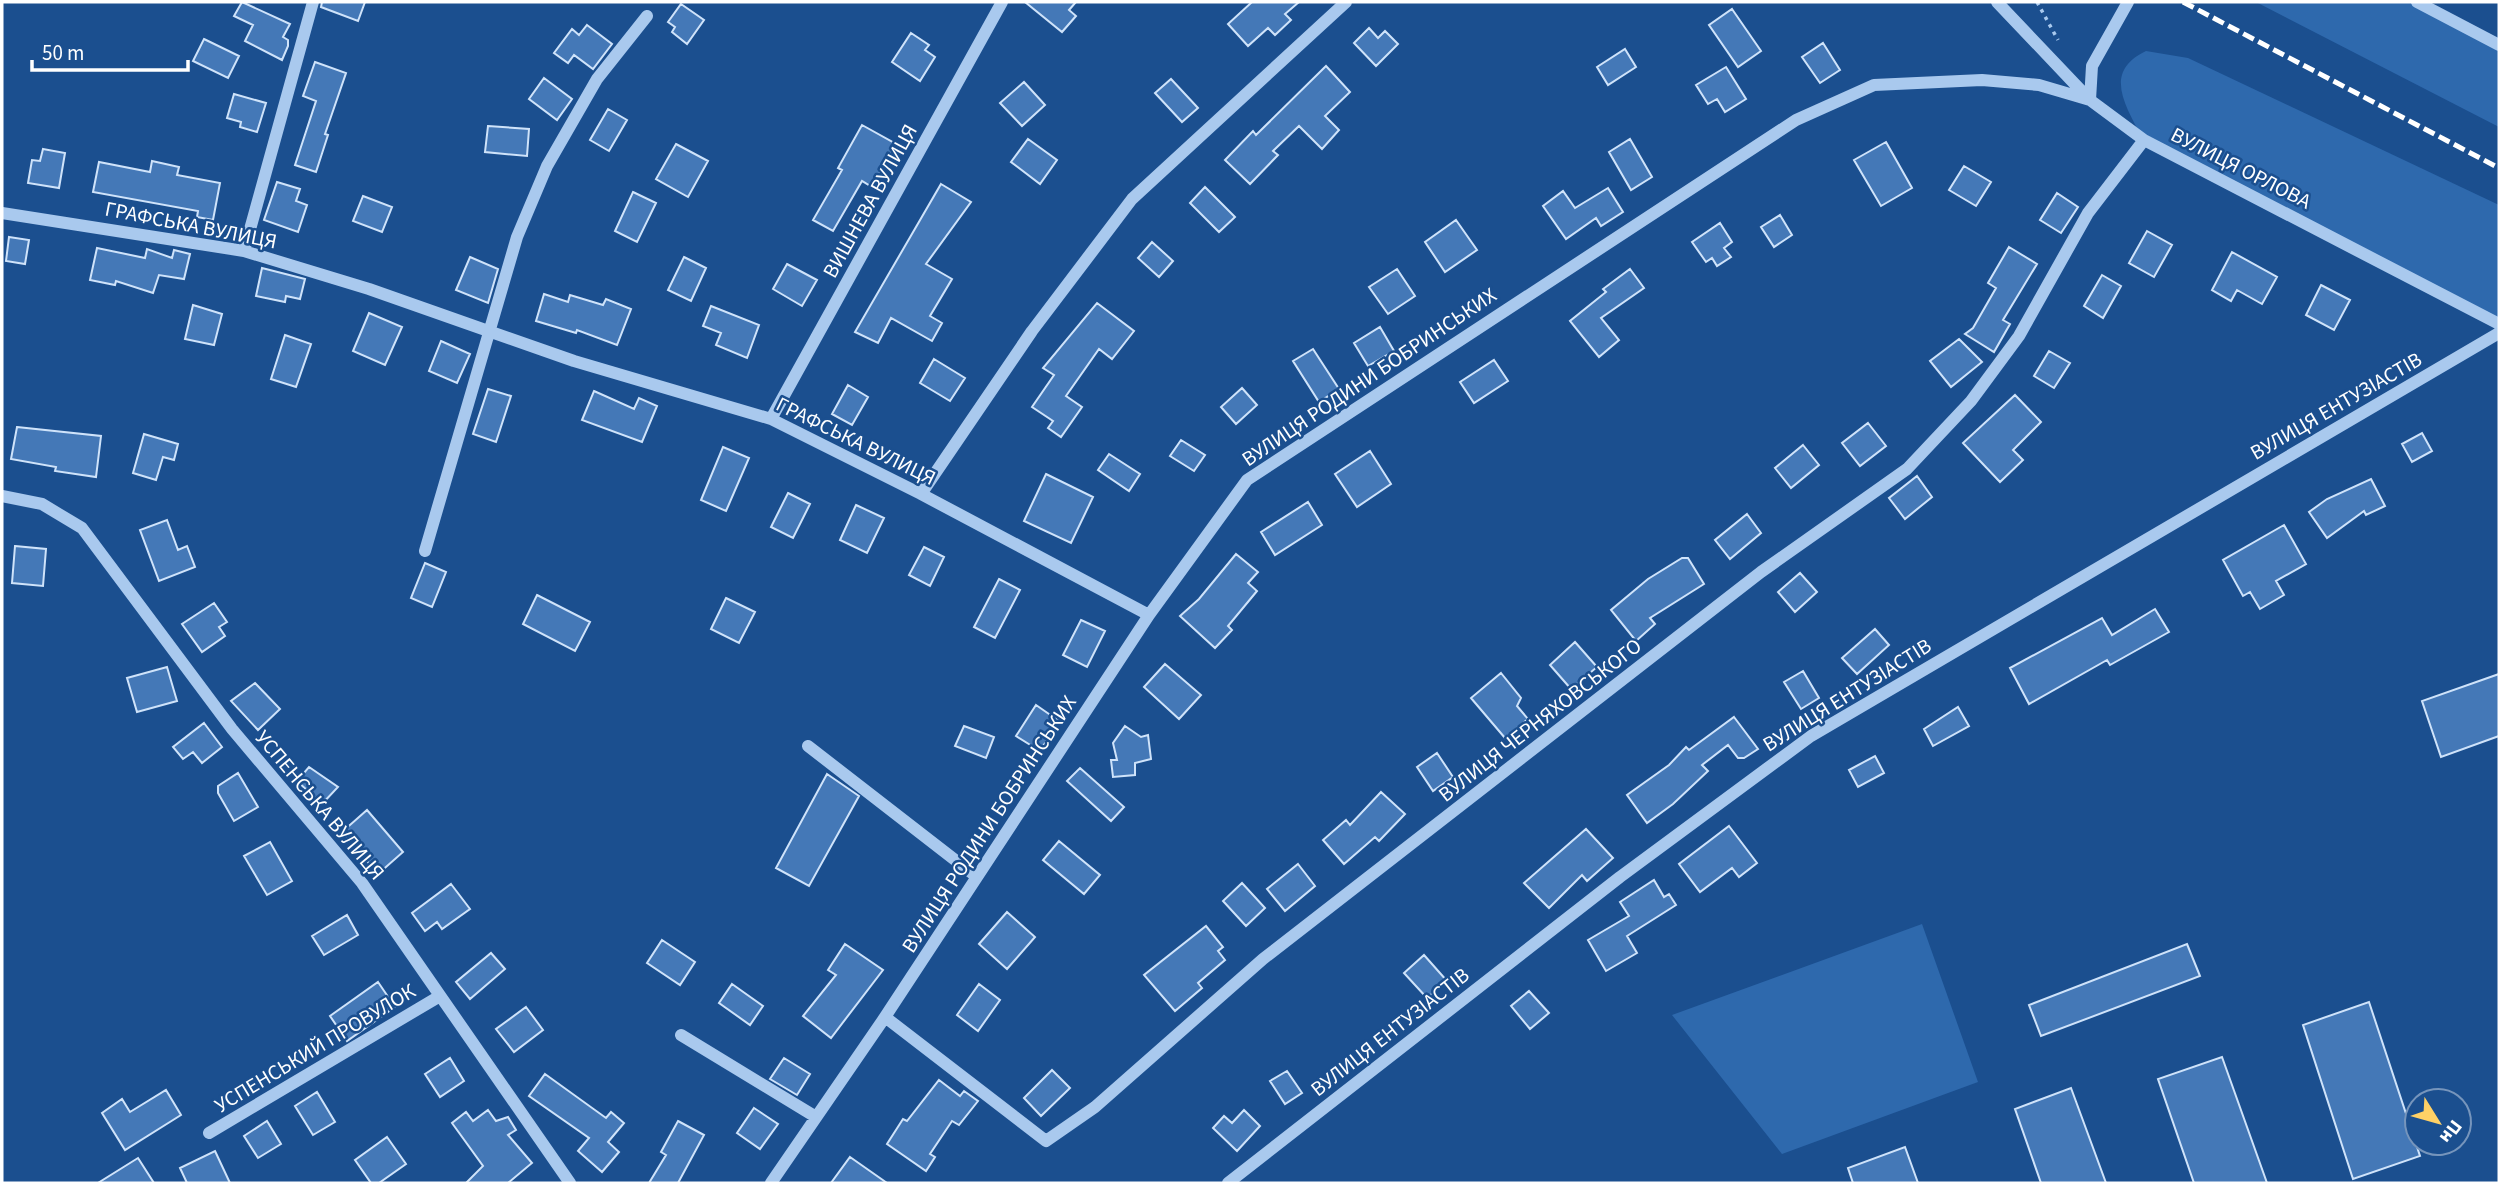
<svg xmlns="http://www.w3.org/2000/svg" width="2501" height="1185" font-family="'Source Sans 3',sans-serif">
<style>
.green{fill:#2e69ad}
.building{fill:#4478b7;stroke:#cfe3fa;stroke-width:2}
.lines{fill:none;stroke-linecap:round;stroke-linejoin:round}
.path{stroke:#a9c9ee;stroke-width:3.5;stroke-dasharray:3.5 5;stroke-linecap:butt}
.minor{stroke:#a9c9ee;stroke-width:12}
.rail{stroke:#fff;stroke-width:5;stroke-dasharray:12 5;stroke-linecap:butt}
.labels{text-anchor:middle;stroke-width:5;stroke-linejoin:round;paint-order:stroke}
.street-label{font-size:21px;fill:#fff;stroke:#1b4f8f}
</style>
<rect width="100%" height="100%" fill="#1b4f8f"/>
<!-- green -->
<path class="green" d="M2256,2h162l81,42v83z
M2146,51l42,7 311,147v119l-357,-186c-16,-32 -40,-66 4,-87z
M1922,924l56,158 -196,72 -110,-139z"/>
<!-- building -->
<path class="building" d="M242,2l48,22 -7,13 5,3v6l-6,14 -37,-19 8,-16 -19,-9z
M322,2h43l-7,19 -37,-14z
M1025,2h51l-7,8 7,6 -14,16z
M1252,2h47l-14,12 6,6 -16,15 -7,-7 -20,18 -20,-22z
M681,4l23,16 -17,24 -15,-12 3,-5 -7,-5z
M1732,9l29,42 -23,16 -29,-42z
M587,25l25,19 -19,25 -19,-14 -6,8 -14,-10 18,-24 7,6z
M1369,28l9,10 7,-7 13,13 -22,22 -22,-23z
M911,33l18,12 -4,5 10,7 -15,24 -28,-19z
M204,39l35,17 -11,22 -35,-17z
M1823,43l17,27 -20,13 -18,-26z
M1625,49l11,18 -28,18 -11,-18z
M315,62l31,11 -21,61 3,1 -12,37 -21,-7 21,-64 -13,-5z
M1326,66l24,26 -25,24 14,14 -17,19 -23,-23 -26,25 5,4 -28,29 -25,-24 28,-29 3,4z
M1726,67l20,32 -21,13 -8,-13 -9,5 -12,-19z
M544,78l28,21 -15,21 -28,-21z
M1171,79l27,29 -16,14 -27,-29z
M1024,82l21,23 -23,21 -22,-23z
M234,94l32,9 -9,29 -17,-5 1,-5 -14,-4z
M608,109l19,11 -18,31 -19,-11z
M862,125l34,19 -24,43 -10,-6 -29,50 -20,-11 29,-50 -4,-2z
M488,126l41,3 -2,27 -42,-4z
M1028,139l29,21 -17,24 -29,-22z
M1630,139l22,38 -21,13 -22,-38z
M1886,142l26,46 -31,18 -27,-46z
M676,144l32,17 -20,36 -32,-18z
M43,149l22,4 -6,35 -31,-5 4,-23 8,1z
M152,161l27,6 -2,8 43,8 -7,37 -16,-3 1,-6 -105,-19 6,-30 51,10z
M1964,166l27,16 -15,24 -27,-16z
M277,182l23,7 -4,12 11,4 -9,27 -34,-12z
M941,184l30,18 -45,62 26,15 -22,37 12,7 -10,18 -41,-23 -13,25 -23,-11z
M1205,187l30,30 -16,15 -29,-29z
M1608,188l15,24 -22,14 -5,-8 -30,21 -23,-33 20,-15 12,17z
M633,192l23,11 -19,39 -22,-11z
M2057,193l21,14 -17,26 -21,-13z
M363,196l29,11 -10,25 -29,-11z
M1780,215l12,20 -18,12 -13,-20z
M1456,220l21,30 -32,22 -20,-30z
M1720,223l12,19 -8,6 7,9 -14,9 -5,-8 -6,4 -14,-20z
M2147,231l25,14 -18,32 -25,-14z
M9,237l20,3 -4,24 -19,-3z
M1152,242l21,19 -14,16 -21,-19z
M2009,247l28,17 -34,56 7,4 -16,28 -29,-18 8,-6 23,-40 -8,-5z
M97,248l48,10 2,-9 25,9 2,-8 16,4 -6,25 -25,-4 -6,18 -37,-12 -1,4 -25,-5z
M2232,252l45,25 -15,27 -25,-14 -6,11 -19,-11z
M470,257l28,12 -10,34 -32,-13z
M684,257l22,11 -15,33 -23,-11z
M787,264l30,16 -15,26 -29,-17z
M262,268l43,11 -5,20 -14,-3 -1,6 -29,-6z
M1397,269l18,27 -27,18 -19,-27z
M1630,269l14,19 -43,30 18,22 -20,17 -29,-36 36,-29 -3,-3z
M2102,275l19,11 -18,32 -19,-12z
M2321,285l29,15 -16,30 -28,-15z
M544,294l24,8 2,-7 33,10 3,-6 25,10 -14,36 -40,-15 -1,3 -40,-12z
M1097,303l37,28 -22,28 -13,-10 -33,47 16,11 -21,30 -13,-9 5,-7 -21,-14 22,-32 -11,-7z
M193,305l29,9 -8,31 -29,-6z
M711,306l48,19 -12,33 -31,-13 5,-12 -18,-7z
M369,313l33,14 -17,38 -32,-14z
M1380,327l14,24 -26,15 -14,-23z
M285,335l26,9 -15,43 -25,-8z
M1959,339l23,23 -31,25 -21,-26z
M441,341l29,13 -13,29 -28,-12z
M1313,349l26,40 -20,13 -26,-41z
M2049,351l21,12 -16,25 -20,-12z
M934,359l31,19 -15,23 -30,-18z
M1494,360l14,21 -34,22 -14,-21z
M848,385l20,12 -16,28 -20,-11z
M1242,388l15,17 -21,19 -15,-17z
M488,389l23,7 -15,46 -23,-8z
M594,391l40,18 5,-11 18,8 -15,36 -60,-22z
M2015,395l26,27 -28,28 10,10 -23,22 -37,-39z
M1868,423l18,23 -26,20 -18,-23z
M17,427l84,9 -5,41 -41,-6 1,-4 -45,-8z
M2422,433l10,18 -20,11 -10,-18z
M144,434l34,10 -4,16 -11,-3 -7,23 -23,-7z
M1181,440l24,15 -11,16 -24,-15z
M1803,445l16,20 -28,23 -16,-20z
M723,447l26,11 -23,53 -25,-11z
M1370,451l21,33 -34,23 -22,-33z
M1109,454l31,20 -11,17 -31,-21z
M1046,474l47,23 -22,46 -47,-22z
M1917,476l15,21 -27,22 -16,-21z
M2371,479l14,27 -19,9 -2,-4 -37,27 -18,-26 18,-13z
M788,493l22,11 -17,34 -22,-11z
M1308,502l14,23 -47,30 -14,-23z
M856,505l28,13 -17,35 -27,-13z
M1747,514l14,19 -31,26 -15,-19z
M167,520l11,30 9,-4 8,21 -36,14 -19,-51z
M2284,525l22,39 -30,17 8,14 -24,14 -10,-17 -7,4 -20,-36z
M15,546l31,3 -3,37 -31,-3z
M924,547l20,10 -14,29 -21,-11z
M1236,554l22,18 -10,11 9,8 -29,35 4,4 -17,18 -35,-32 19,-17z
M1682,558h6l16,26 -54,34 5,6 -19,17 -25,-31 37,-31z
M425,563l21,9 -14,35 -21,-9z
M1800,573l17,19 -22,20 -17,-20z
M999,579l21,11 -25,48 -21,-11z
M537,595l53,27 -15,29 -52,-27z
M726,598l29,14 -16,31 -28,-14z
M214,603l13,19 -8,5 6,9 -23,16 -20,-28z
M2155,609l14,23 -59,33 -3,-5 -78,44 -19,-36 92,-50 10,17z
M1081,620l24,11 -18,36 -24,-12z
M1875,629l14,16 -32,29 -15,-16z
M1575,642l22,25 -26,22 -21,-24z
M1165,664l36,31 -22,24 -35,-32z
M167,667l10,34 -40,11 -10,-34z
M1803,671l16,27 -18,11 -17,-27z
M1501,673l20,25 -4,8 11,13 -23,19 -34,-40z
M2499,674v62l-58,21 -19,-56z
M255,683l25,26 -22,21 -27,-29z
M1036,705l23,16 -19,30 -24,-15z
M1958,707l11,19 -36,20 -9,-17z
M1734,717l24,32 -14,9h-6l-10,-13 -26,20 6,6 -35,33 -26,19 -20,-28 42,-30 17,-18 3,3z
M204,723l18,24 -20,16 -9,-11 -10,7 -10,-12z
M964,726l30,11 -8,21 -31,-12z
M1125,726l16,11 7,-2 3,24 -16,4v12l-22,2 -2,-17h6l-4,-17z
M1437,753l16,24 -20,14 -16,-24z
M1875,756l9,17 -26,14 -9,-17z
M309,767l29,20 -16,17 -25,-23z
M1080,768l44,39 -13,14 -44,-40z
M238,773l20,34 -24,14 -16,-28v-7z
M827,774l32,22 -50,90 -33,-18z
M1381,792l24,22 -26,27 -4,-4 -31,27 -21,-24 23,-20 4,5z
M367,810l36,42 -25,22 -36,-42z
M1729,826l28,37 -18,14 -7,-9 -32,24 -21,-28z
M1586,829l27,29 -26,23 -5,-6 -33,33 -25,-25z
M1059,841l41,34 -16,19 -41,-34z
M270,842l22,39 -25,14 -23,-39z
M1298,864l17,22 -30,25 -18,-22z
M1654,880l10,17 5,-3 7,11 -49,31 10,17 -31,18 -18,-31 41,-24 -9,-14z
M1242,883l23,25 -19,18 -23,-25z
M451,884l19,25 -28,20 -5,-7 -12,9 -13,-18z
M1007,912l28,25 -28,32 -28,-25z
M347,915l11,20 -34,20 -12,-19z
M1206,926l17,21 -5,4 7,9 -27,23 4,5 -27,23 -31,-36z
M662,940l33,22 -15,23 -33,-22z
M845,944l38,26 -52,68 -28,-22 33,-41 -8,-5z
M2187,944l13,32 -159,60 -12,-31z
M491,953l14,16 -35,30 -14,-17z
M1424,955l23,26 -20,17 -23,-25z
M378,982l17,25 -48,34 -17,-25z
M732,984l31,22 -13,19 -31,-22z
M979,984l21,16 -22,31 -21,-16z
M1529,991l20,22 -19,16 -19,-23z
M2369,1002l51,154 -67,23 -50,-154z
M526,1007l17,23 -29,22 -18,-23z
M2222,1057l45,126h-73l-36,-104z
M450,1058l14,23 -24,16 -15,-23z
M784,1058l26,16 -13,21 -27,-16z
M1052,1070l18,18 -29,28 -17,-18z
M1287,1071l15,22 -17,11 -15,-23z
M545,1074l61,44 5,-6 13,11 -16,19 11,10 -17,20 -24,-21 11,-13 -60,-42z
M939,1080l21,16 4,-5 14,10 -19,24 -7,-4 -22,33 5,3 -9,14 -39,-27 16,-25 4,2z
M2071,1088l35,95h-65l-26,-74z
M166,1090l15,25 -56,35 -23,-37 20,-14 8,13z
M317,1092l18,30 -22,13 -18,-29z
M754,1108l24,16 -18,25 -23,-16z
M488,1110l8,11 12,-4 8,13 -8,5 24,28 -24,20h-42l17,-17 -31,-43 14,-11 7,9z
M1244,1110l16,16 -23,25 -24,-23 11,-12 8,7z
M267,1121l14,23 -23,14 -14,-22z
M678,1121l26,14 -26,48h-29l17,-28 -5,-3z
M387,1137l19,27 -27,19h-8l-16,-23z
M1905,1147l13,36h-65l-5,-15z
M215,1151l15,32h-43l-7,-15z
M850,1157l37,26h-56z
M138,1158l16,25h-56z"/>
<g class="lines">
<!-- path -->
<path class="path" d="M2037,2l21,38"/>
<!-- minor -->
<path class="minor" d="M1997,2l93,98 54,40 355,184
M2417,2l82,43
M2090,100l2,-34 36,-64
M2,213l242,38 125,38 205,72 197,58 150,75 228,121
M244,251l69,-249
M771,419l231,-417
M921,494l111,-163 100,-132 214,-197
M2,496l40,8 40,24 150,201 130,154 208,300
M425,551l92,-314 30,-71 50,-87 50,-63
M808,746l169,131
M885,1017l161,124 49,-34 168,-148 498,-387 146,-103 64,-68 48,-65 69,-123 56,-73
M681,1035l135,82
M209,1133l231,-137
M771,1183l114,-166 264,-402 98,-135 549,-360 78,-35 108,-5 57,5 51,15
M1228,1183l392,-306 191,-141 688,-403"/>
<!-- rail -->
<path class="rail" d="M2183,2l316,166"/>
</g>
<g class="labels">
<!-- street labels -->
<g class="street-label">
<text transform="translate(2241 168) rotate(27)" y="7">ВУЛИЦЯ ОРЛОВА</text>
<text transform="translate(870 201) rotate(-61)" y="7">ВИШНЕВА ВУЛИЦЯ</text>
<text transform="translate(191 225) rotate(11)" y="7">ГРАФСЬКА ВУЛИЦЯ</text>
<text transform="translate(1369 377) rotate(-34)" y="7">ВУЛИЦЯ РОДИНИ БОБРИНСЬКИХ</text>
<text transform="translate(2336 406) rotate(-30)" y="7">ВУЛИЦЯ ЕНТУЗІАСТІВ</text>
<text transform="translate(856 441) rotate(26)" y="7">ГРАФСЬКА ВУЛИЦЯ</text>
<text transform="translate(1847 695) rotate(-32)" y="7">ВУЛИЦЯ ЕНТУЗІАСТІВ</text>
<text transform="translate(1540 720) rotate(-38)" y="7">ВУЛИЦЯ ЧЕРНЯХОВСЬКОГО</text>
<text transform="translate(320 805) rotate(50)" y="7">УСПЕНСЬКА ВУЛИЦЯ</text>
<text transform="translate(989 824) rotate(-57)" y="7">ВУЛИЦЯ РОДИНИ БОБРИНСЬКИХ</text>
<text transform="translate(1390 1032) rotate(-38)" y="7">ВУЛИЦЯ ЕНТУЗІАСТІВ</text>
<text transform="translate(315 1048) rotate(-31)" y="7">УСПЕНСЬКИЙ ПРОВУЛОК</text>
</g>
</g>
<!-- border -->
<rect width="2501" height="1185" fill="none" stroke="#ffffff" stroke-width="7"/>
<!-- north arrow -->
<g transform="translate(2438 1122) rotate(127)"><circle r="33" fill="#1b4f8f" stroke="#7695bc" stroke-width="2"/>
<path d="M0-5L12 26L0 18L-12 26Z" fill="#ffd166"/>
<text y="-10" font-size="19" font-weight="bold" text-anchor="middle" fill="#ffffff">Пн</text>
</g>
<!-- scale -->
<path d="M32 60v10h156v-10" fill="none" stroke="#ffffff" stroke-width="3.5"/>
<text x="42" y="60" font-size="21" fill="#ffffff" stroke="#1b4f8f" stroke-width="5" paint-order="stroke">50 m</text>
</svg>
